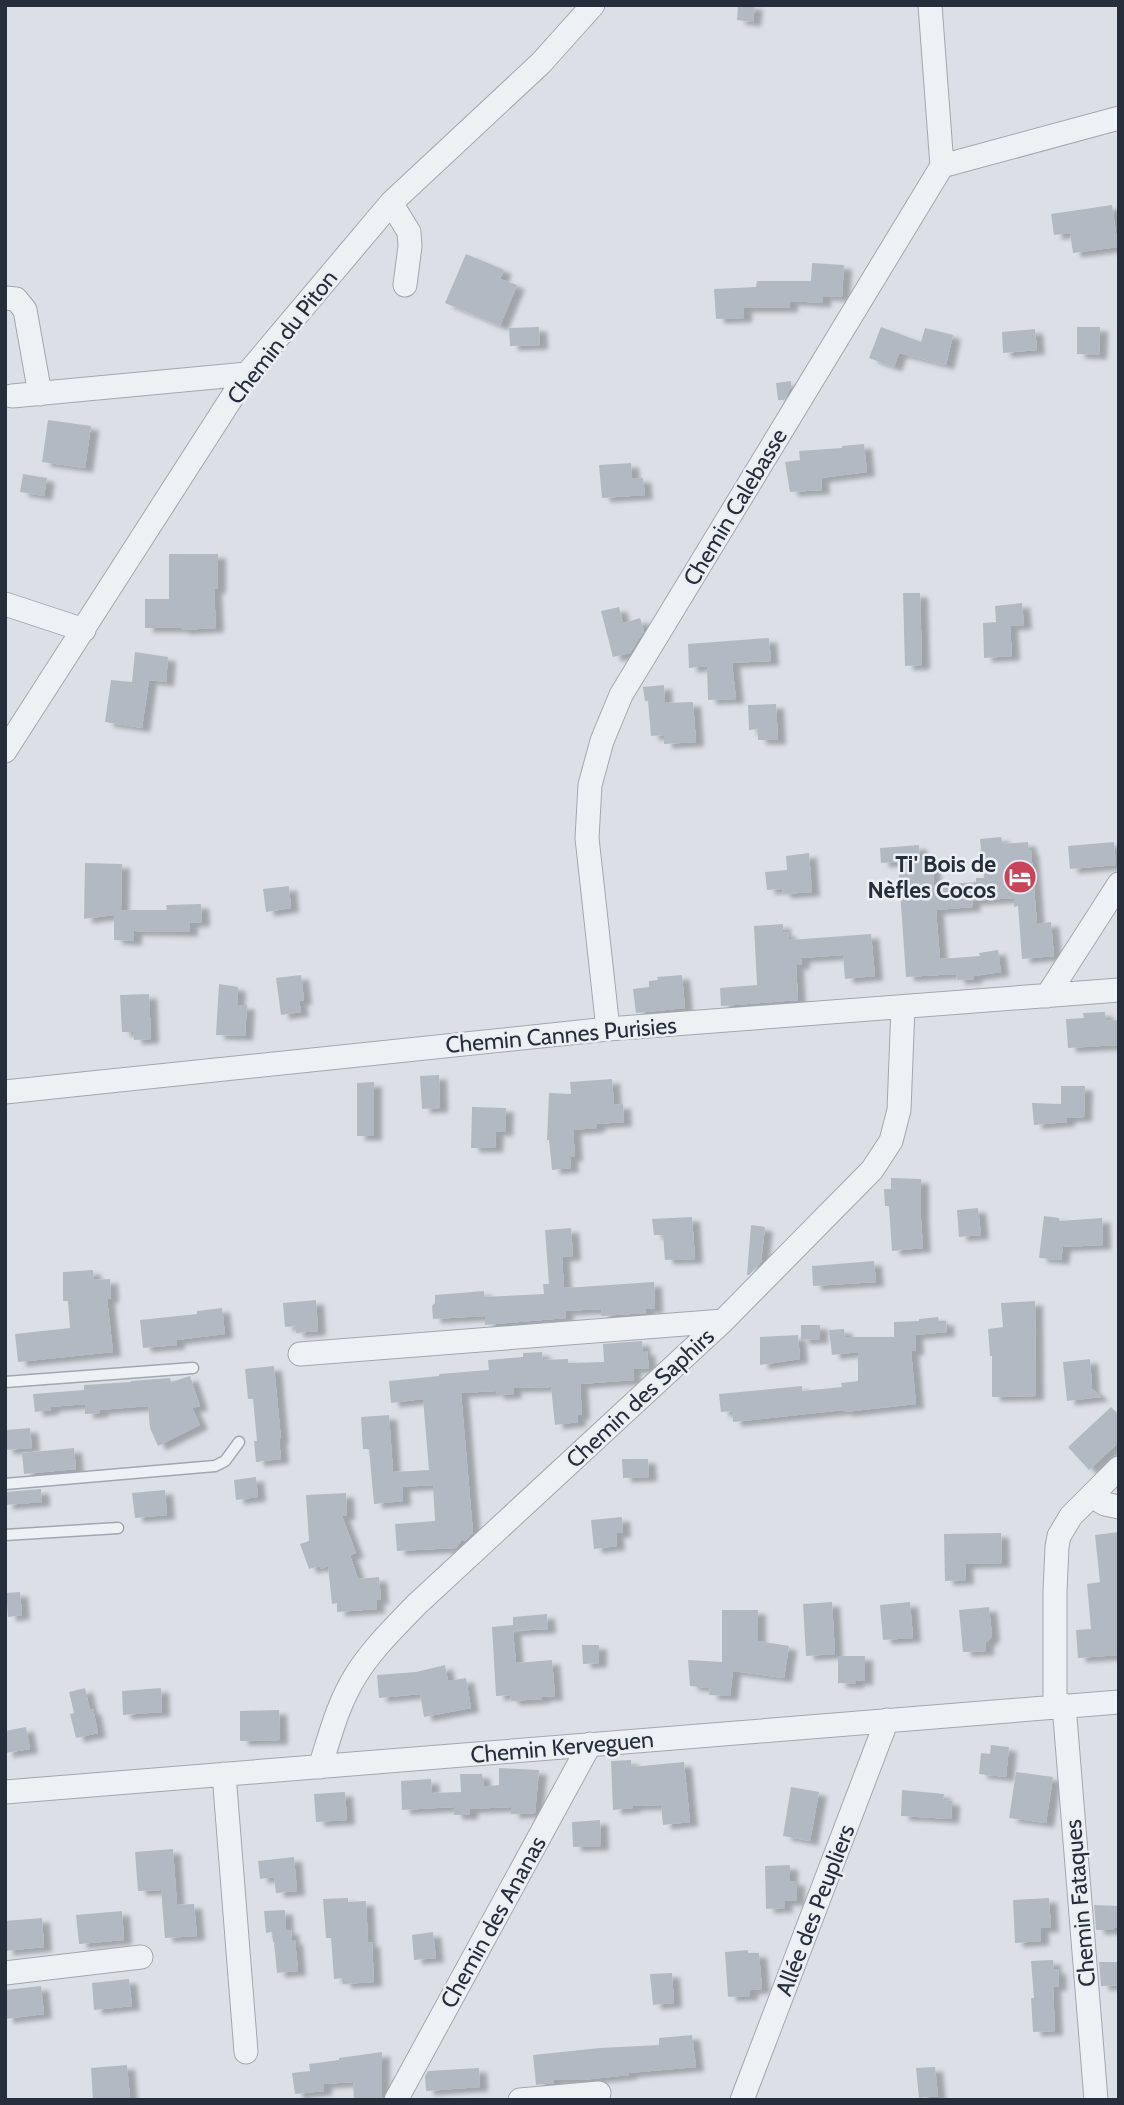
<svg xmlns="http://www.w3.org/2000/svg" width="1124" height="2105" font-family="Cabin,sans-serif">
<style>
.building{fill:#b3b9c2;filter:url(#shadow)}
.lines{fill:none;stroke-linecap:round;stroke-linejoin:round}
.lane-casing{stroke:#a2a7af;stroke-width:13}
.street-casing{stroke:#a2a7af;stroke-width:25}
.lane{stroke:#eef1f4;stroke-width:10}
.street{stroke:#eef1f4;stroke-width:23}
.labels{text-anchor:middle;stroke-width:5;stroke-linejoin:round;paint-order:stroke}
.street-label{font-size:23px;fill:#262e3b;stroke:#ebeff4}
.poi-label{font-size:23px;font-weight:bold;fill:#262e3b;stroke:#ebeff4;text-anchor:end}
</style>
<defs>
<filter id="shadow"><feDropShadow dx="8" dy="4.5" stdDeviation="2" flood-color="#0004"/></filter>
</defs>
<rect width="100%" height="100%" fill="#dce0e6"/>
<!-- building -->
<path class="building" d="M738,5h17l-2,17 -16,-2z
M1112,205l6,42 -45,6 -3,-20 -16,2 -3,-21z
M466,254l38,16 -4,9 17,6 -17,41 -55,-23z
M812,263l32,2 -2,32 -19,-1v7l-33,-2v7h-46v10l-28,1 -2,-30 42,-2 1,-6h54z
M539,327l1,18 -30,1 -1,-18z
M881,327l40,15 4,-14 28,7 -7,30 -47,-12 -5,14 -25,-9z
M1077,327h23l-1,28 -22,-1z
M1035,329l2,21 -34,3 -1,-21z
M791,381v6l-7,13h-6l-2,-17z
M48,420l43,6 -6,42 -43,-6z
M864,444l3,28 -46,6 1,12 -32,2 -5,-30 15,-2 -1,-9 43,-3v-2z
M631,463l1,15h11l2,17 -43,3 -3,-33z
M23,474l24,4 -3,18 -24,-4z
M169,554h49v35h-4l2,39 -35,2v-2h-36v-29h24z
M903,593h17l2,72 -17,1z
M1022,603l2,22 -14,1 2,30 -28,2 -1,-35 13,-1 -1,-16z
M619,607l4,16 17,-5 4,13 -14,22 -17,4 -12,-46z
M769,638l2,23 -39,2 4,36 -28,1 -1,-34 -18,2 -1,-24z
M135,652l33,5 -2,25 -17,-2 -7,48 -37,-6 6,-42 21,2z
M664,685l1,18 28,-1 3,40 -32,2v-9l-13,1 -3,-35h-3l-2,-14z
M776,704l2,36h-20v-11l-9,1 -1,-25z
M1001,837l2,7 25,-2 1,9 2,-1 6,74 14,-2 3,34 -32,3 -4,-53 -4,1v-9l-42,3 1,6 -37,3 4,49 40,-3 -1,-3 19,-3 3,22 -27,4v3l-17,1 -1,-6 -50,3 -8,-115 -17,1 -1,-15 39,-3 1,16 12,-1 2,25 42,-3v-4h8l-4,-39z
M1114,842l2,23 -46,4 -2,-23z
M809,853l3,39 -29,2 -1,-5 -15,1 -2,-18 22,-2 -1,-14z
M85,863l37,1 -1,46h46l-1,-5 35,-1 1,18 -12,1v9l-56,-1v10l-20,-1v-25l-30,4z
M289,886l2,22 -25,4 -3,-23z
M783,924v9l5,-1 1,8 82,-6 4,42 -30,3 -2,-24 -41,3v7h-6l2,35 -77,6 -1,-18 37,-3 -3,-59z
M301,975l3,25 -5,1 2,11 -20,3 -5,-37z
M682,975l3,33 -49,5 -3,-24 16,-2v-6l9,-1 -1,-3z
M219,984l19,3 -1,18h10l-2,31 -29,-1z
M149,994l2,45 -17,1 -1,-8h-11l-2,-37z
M1105,1012l1,9 12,-1v25l-50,3 -2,-29 18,-1 -1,-5z
M439,1075l1,33 -18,1 -2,-33z
M612,1079l2,26 9,-1 1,18 -27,2v4l-24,2 2,27h-5l1,11 -19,2 -3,-30h-2l2,-47 22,1 -1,-12z
M374,1082v54h-17v-53z
M1061,1086h24l-1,31 -17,1v4l-33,3 -2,-22 29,1z
M472,1107l34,1 -1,24 -9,-1 -1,17h-24z
M891,1178l30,1v40l2,29 -31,3 -3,-45h-4l-1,-17h7z
M978,1208l3,27 -22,2 -2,-27z
M1044,1216l15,2v3l43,-3 1,27 -40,2 -2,13 -22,-2z
M692,1217l3,42 -30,1 -2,-25h-9l-2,-16z
M751,1225l14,2 -4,35 -12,13h-2z
M571,1228l2,28 -11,1 2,31 90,-6 1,27h-10l1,4 -45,3v-7l-36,2 1,7 -81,7v-9l-52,3 -1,-13 3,-3v-8l49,-4v6l60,-3 -1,-10h6l-4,-54z
M874,1261l2,21 -63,4 -1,-20z
M93,1270l1,10 16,-1 1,19 -4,1 6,53 -95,10 -3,-28 55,-6 -2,-27h-5v-29z
M316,1300l2,31 -22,2 -1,-7 -10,1 -2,-24z
M1035,1301l1,95 -44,1v-41h-2l-2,-27 15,-2 -2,-24z
M222,1308l3,26 -48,6v5l-34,3 -3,-28 57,-6v-3z
M938,1317l1,4h7l1,11 -32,3 1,16h-5l5,53 -72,8v-2l-111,12 -1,-11 -11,1 -2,-18 83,-8v5l40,-4 -1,-4 17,-2v-29l-26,3 -3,-25 15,-1 1,8h49v-15l25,-1v-2z
M801,1325h19v14l-19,1z
M798,1335l2,24 -40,6v-28z
M642,1341l1,10h4l2,17 -16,1 1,11 -54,4 2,31h-4v7l-23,3 -4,-38 -38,1 1,6 -18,1v-4l-35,2 12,140 -8,8h-4l-5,7 -59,3 -2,-27 40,-3 -2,-36 -31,2 1,14 -29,3 -5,-55h-6l-2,-32 28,-2 4,57 36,-2 -6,-71 -32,4 -2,-22 50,-5v-2l50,-4 -1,-10 35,-3v-4l19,-1 1,8 25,-1v4l36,-1 -1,-18z
M1090,1359l2,27 -2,1 11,10 -34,4 -4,-39z
M274,1366l7,73h-2l2,20 -25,3 -2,-21h3l-4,-42h-5l-3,-30z
M190,1376l10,30 -8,2 8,17 -42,21 -8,-18 -2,-22 -48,4v3l-15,1v-10l-34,3v3l-16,2 -2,-18 51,-4v-5l47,-3v-1l39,-3 1,4z
M1111,1407l8,8v27l-30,28 -21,-23z
M30,1428l2,20 -27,2v-20z
M74,1448l2,21 -52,5 -2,-21z
M622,1459h26l1,18 -26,1z
M256,1477l2,20 -22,3 -2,-20z
M41,1489l1,13 -37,3v-13z
M165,1490l2,25 -32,3 -3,-25z
M346,1493l1,22 -5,1 14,37 -6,2 8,24 21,-2 2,23h-5l1,9 -40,3v-9l-5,1 -4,-38 -7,3 -1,-3 -11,3 -9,-25 9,-3 -3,-46z
M622,1517l1,16h-7l1,13 -23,3 -3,-29z
M1119,1532v123l-41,3 -2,-28 15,-1 -4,-45 13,-2 -5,-47z
M1001,1533l1,30 -37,1 1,16 -21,1 -1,-47z
M20,1592l2,23 -14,2 -2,-24z
M832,1602l3,52 -29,2 -3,-52z
M910,1602l3,36 -30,2 -3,-35z
M989,1607l3,29 -6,7v8l-23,1 -4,-42z
M722,1610h36v31l31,5 -5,32 -51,-7 -3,25 -21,-1 1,-7 -20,-2 -2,-26 34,2z
M547,1614l1,15 -35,2 3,32 36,-3 3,36 -13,1v2l-31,2 -1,-6 -14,1 -4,-69 21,-2v-8z
M582,1645h17v18l-16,1z
M838,1656h27v25l-9,-1v4l-18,-1z
M445,1665l3,16 18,-3 5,30 -47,9 -4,-23 -41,4 -2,-23 39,-3z
M85,1688l5,22 3,-1 5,24 -22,5 -6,-24 4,-1 -5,-21z
M161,1688l1,24 -39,3 -1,-24z
M279,1710l1,30 -40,1v-30z
M26,1727l4,22 -25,4v-22z
M991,1745l18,2 -3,30 -27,-3 2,-21 9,1z
M631,1760v7l53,-5 6,60 -27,3 -2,-20 -28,1v2l-20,2 -2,-49z
M499,1768l40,2 -4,43 -24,1v-7l-41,2v6h-16v-8l-52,3 -1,-29 30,-2 1,14 29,-1 -1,-18h22l2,13 15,-2z
M1016,1772l37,5 -7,46 -37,-5z
M791,1787l28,5 -9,49 -27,-5z
M902,1790l42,4 -1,6 9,1 -1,18 -50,-3z
M345,1792l2,28 -31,2 -2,-28z
M600,1820l1,26 -28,1 -1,-25z
M173,1849l4,56 17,-1 3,32 -32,2 -4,-48 -23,1 -3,-39z
M294,1857l3,34 -21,2 -2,-16 -14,2 -2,-18z
M790,1865v16h7v20h-13l1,7 -19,1 -1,-43z
M348,1898v4l18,-1 2,42 4,-1 2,40 -31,2v-6l-9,1 -3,-41h-5l-3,-39z
M1049,1898l2,30h-10v13l-26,2 -2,-43z
M1094,1905l25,1v22h-5l-1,2h-17z
M285,1910l1,20h5l1,10h3l3,31 -21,2 -3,-31h-1l-1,-10 -6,1 -2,-22z
M122,1911l2,29 -45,4 -3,-29z
M42,1918l2,29 -39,4v-30z
M433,1932l3,26 -22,2 -2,-25z
M748,1950v3h11l3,36 -12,1v6l-22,1 -3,-45z
M1053,1960l1,10 4,-1 1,17 -6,1 2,44 -22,1 -2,-34h3l-3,-37z
M1099,1962h20v23l-18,1z
M672,1973l2,30 -21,2 -3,-31z
M129,1979l3,27 -38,4 -2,-27z
M41,1986l3,28 -39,5v-29z
M692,2035l4,32 -67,6v2l-47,5h-28v3l-18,2 -3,-30 67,-7 59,-3v-7z
M382,2052v48h-28l-1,-18 -29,2v7l-29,3 -3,-21 18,-2 -1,-7 30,-4v-2z
M127,2065l3,33 -37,2 -2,-32z
M935,2067l3,29 -19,2 -3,-30z
M479,2068l1,19 -54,4 -1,-15 3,-5z"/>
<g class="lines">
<defs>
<path id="lane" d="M5,1382l188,-14
M5,1484l210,-18 10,-5 14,-19
M5,1535l113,-7"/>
<path id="street" d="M942,166l177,-48
M391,203l18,29 1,14 -5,39
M5,298l11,1 9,11 15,84
M12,396l235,-22
M5,604l79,26
M5,751l242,-377 144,-171 150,-140 52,-58
M1047,996l72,-112
M608,1029l-21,-191 3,-53 12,-44 19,-46 321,-529 -12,-161
M5,1092l603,-63 511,-39
M300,1354l423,-33
M1091,1496l14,8 14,3
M1064,1705l32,395
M1055,1706v-115l2,-44 2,-11 12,-20 48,-48
M320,1767c10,-31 18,-64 36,-92 16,-26 39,-48 60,-70l307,-284 149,-151 19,-29 8,-31 4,-103
M224,1774l22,278
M5,1792l1114,-90
M5,1973l136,-16
M396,2100l194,-356
M520,2100l79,-7
M742,2100l145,-380"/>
</defs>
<!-- lane casing -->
<use href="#lane" class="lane-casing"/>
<!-- street casing -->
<use href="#street" class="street-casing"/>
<!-- lane -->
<use href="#lane" class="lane"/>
<!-- street -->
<use href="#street" class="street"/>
</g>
<!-- icons -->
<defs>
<symbol id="hotel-disc" viewBox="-11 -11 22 22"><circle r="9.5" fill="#c94359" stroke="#ebeff4"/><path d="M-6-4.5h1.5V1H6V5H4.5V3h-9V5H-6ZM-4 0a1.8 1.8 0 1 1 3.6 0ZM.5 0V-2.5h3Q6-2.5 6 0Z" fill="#fff"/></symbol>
</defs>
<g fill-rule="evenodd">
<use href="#hotel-disc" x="1001" y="858" width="38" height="38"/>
</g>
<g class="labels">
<!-- street labels -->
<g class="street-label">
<text transform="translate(282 337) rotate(-52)" y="8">Chemin du Piton</text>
<text transform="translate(735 507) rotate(-59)" y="8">Chemin Calebasse</text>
<text transform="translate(561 1035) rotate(-5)" y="8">Chemin Cannes Purisies</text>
<text transform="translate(640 1398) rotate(-43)" y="8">Chemin des Saphirs</text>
<text transform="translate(562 1747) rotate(-5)" y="8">Chemin Kerveguen</text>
<text transform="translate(1080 1903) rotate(-95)" y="8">Chemin Fataques</text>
<text transform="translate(815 1910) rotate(-69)" y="8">Allée des Peupliers</text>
<text transform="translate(493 1922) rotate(-61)" y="8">Chemin des Ananas</text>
</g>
<!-- poi labels -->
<g class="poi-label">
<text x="996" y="872">Ti' Bois de<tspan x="996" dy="26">Nèfles Cocos</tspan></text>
</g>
</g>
<!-- border -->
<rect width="1124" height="2105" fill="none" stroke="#262e3b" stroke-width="14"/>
</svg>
